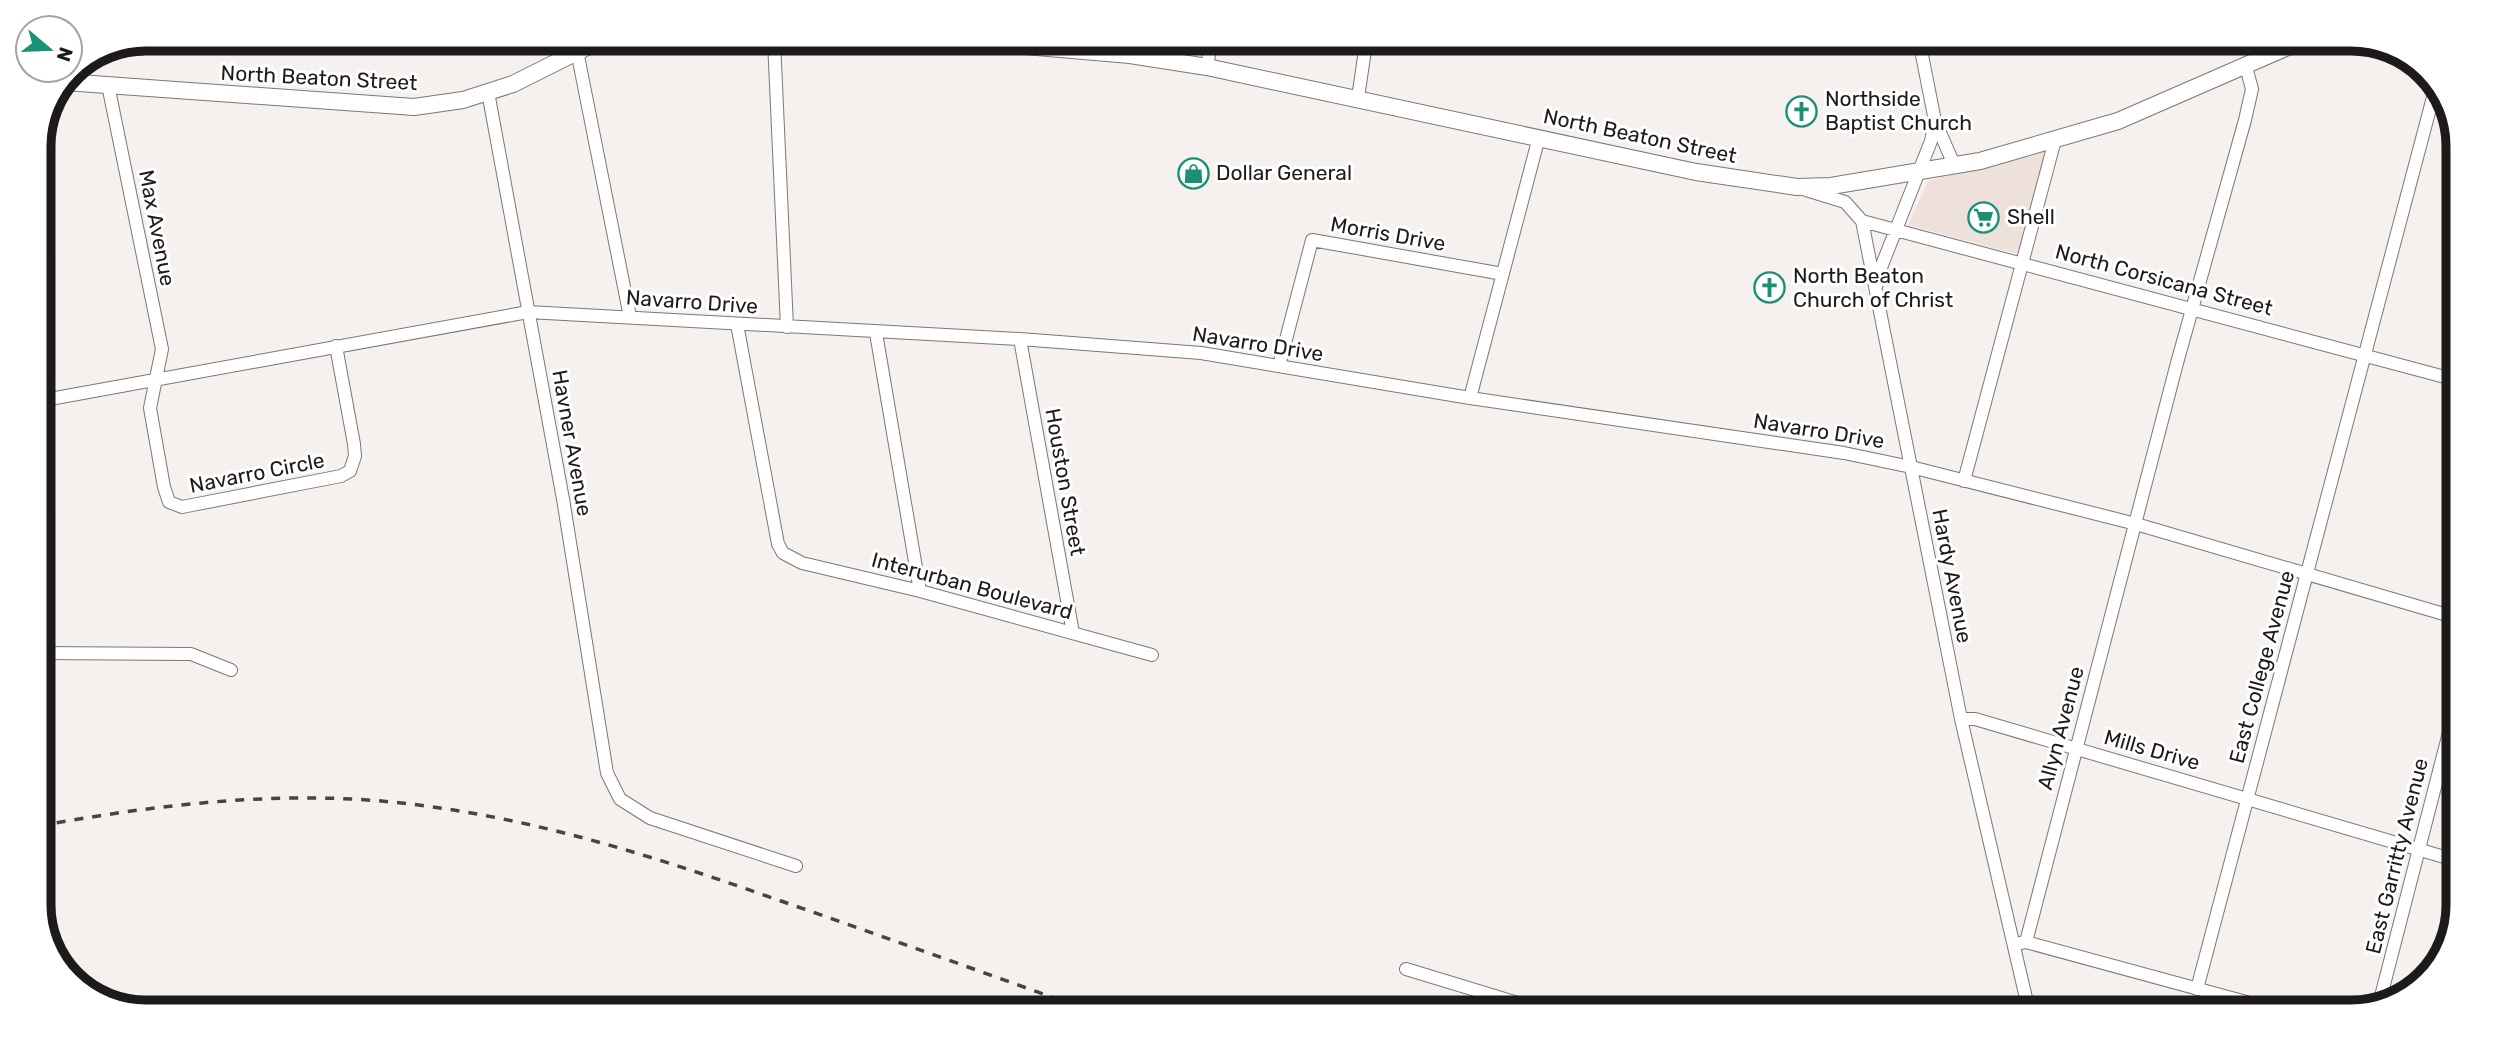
<svg xmlns="http://www.w3.org/2000/svg" width="2497" height="1051" font-family="Rubik,sans-serif">
<style>
.built{fill:#eee1dc}
.lines{fill:none;stroke-linecap:round;stroke-linejoin:round}
.minor-casing{stroke:#7b7775;stroke-width:14}
.major-casing{stroke:#7b7775;stroke-width:18}
.minor{stroke:#fff;stroke-width:12}
.major{stroke:#fff;stroke-width:16}
.rail{stroke:#474444;stroke-width:3.5;stroke-dasharray:9 9;stroke-linecap:butt}
.labels{text-anchor:middle;stroke-width:6;stroke-linejoin:round;paint-order:stroke}
.street-label{font-size:21px;fill:#1c1a1a;stroke:#fff}
.poi-label{font-size:21px;fill:#1c1a1a;stroke:#fff;text-anchor:start}
.rim{fill:none;stroke:#1c1a1a;stroke-width:9}
</style>
<rect width="100%" height="100%" fill="#f6f1ef"/>
<!-- built -->
<path class="built" d="M2047,149l-26,106 -113,-30 20,-44z"/>
<g class="lines">
<defs>
<path id="minor" d="M774,41l13,286
M1920,45l15,76 20,46
M577,51l53,266
M1207,67l4,-25
M108,85l54,264 -12,59 14,79 5,15 13,5 159,-31 9,-5 5,-15 -1,-12 -18,-98
M488,92l75,407 44,274 13,26 30,19 146,48
M1358,98l8,-55
M1806,190l39,12 17,19 99,498 68,292
M1862,221l594,159
M1876,287l6,-22 49,-124 4,-20
M737,324l41,220 5,9 19,10 118,28 232,64
M876,333l44,258
M1020,339l53,294
M1279,366l33,-126 191,34
M1470,398l69,-261
M39,401l489,-89 492,27 181,14 269,45 374,55 67,14 225,57 318,93
M1964,481l91,-341
M39,653l152,1 40,16
M1961,719h14l476,140
M2026,942l151,-579 68,-243 7,-31 -6,-22
M2020,943l6,-1 257,70
M1406,969l135,41
M2197,989l240,-907
M2379,1004l74,-287"/>
<path id="major" d="M965,41l165,14 77,12 489,105 101,15 34,-1 149,-25 138,-40 172,-75
M65,82l349,25 49,-7 50,-16 88,-44"/>
</defs>
<!-- minor casing -->
<use href="#minor" class="minor-casing"/>
<!-- major casing -->
<use href="#major" class="major-casing"/>
<!-- minor -->
<use href="#minor" class="minor"/>
<!-- major -->
<use href="#major" class="major"/>
<!-- rail -->
<path class="rail" d="M39,826c121,-22 248,-37 371,-22 129,15 249,54 371,97 101,35 201,71 301,107"/>
</g>
<!-- icons -->
<defs>
<symbol id="church-ring" viewBox="-11 -11 22 22"><circle r="9.5" fill="#fff" stroke="#1a9174" stroke-width="1.5"/><path d="M-1.2-6h2.4v3.5h3.3v2.4h-3.3V6h-2.4V-.1h-3.3v-2.4h3.3Z" fill="#1a9174"/></symbol>
<symbol id="shop-ring" viewBox="-11 -11 22 22"><circle r="9.5" fill="#fff" stroke="#1a9174" stroke-width="1.5"/><path d="M-5-2.5h2.3a2.7 3.5 0 0 1 5.4 0H5L5.5 6h-11ZM-1.5-2.5h3a1.5 2.3 0 0 0-3 0Z" fill="#1a9174"/></symbol>
<symbol id="supermarket-ring" viewBox="-11 -11 22 22"><circle r="9.5" fill="#fff" stroke="#1a9174" stroke-width="1.5"/><path d="M-6-5.5h2.5l.6 2H6L4.5 2H-2.5L-4.4-4H-6ZM-1.5 3.2a1.3 1.3 0 1 0 .1 0ZM3 3.2a1.3 1.3 0 1 0 .1 0Z" fill="#1a9174"/></symbol>
</defs>
<g fill-rule="evenodd">
<use href="#church-ring" x="1784" y="94" width="35" height="35"/>
<use href="#shop-ring" x="1176" y="156" width="35" height="35"/>
<use href="#supermarket-ring" x="1966" y="200" width="35" height="35"/>
<use href="#church-ring" x="1752" y="270" width="35" height="35"/>
</g>
<g class="labels">
<!-- street labels -->
<g class="street-label">
<text transform="translate(319 78) rotate(3)" y="7">North Beaton Street</text>
<text transform="translate(1640 136) rotate(12)" y="7">North Beaton Street</text>
<text transform="translate(157 228) rotate(79)" y="7">Max Avenue</text>
<text transform="translate(1388 234) rotate(10)" y="7">Morris Drive</text>
<text transform="translate(2164 280) rotate(15)" y="7">North Corsicana Street</text>
<text transform="translate(692 302) rotate(4)" y="7">Navarro Drive</text>
<text transform="translate(1258 344) rotate(9)" y="7">Navarro Drive</text>
<text transform="translate(1819 431) rotate(9)" y="7">Navarro Drive</text>
<text transform="translate(572 443) rotate(80)" y="7">Havner Avenue</text>
<text transform="translate(257 473) rotate(-11)" y="7">Navarro Circle</text>
<text transform="translate(1065 482) rotate(80)" y="7">Houston Street</text>
<text transform="translate(1952 576) rotate(79)" y="7">Hardy Avenue</text>
<text transform="translate(972 586) rotate(15)" y="7">Interurban Boulevard</text>
<text transform="translate(2262 667) rotate(-75)" y="7">East College Avenue</text>
<text transform="translate(2061 728) rotate(-75)" y="7">Allyn Avenue</text>
<text transform="translate(2152 750) rotate(16)" y="7">Mills Drive</text>
<text transform="translate(2397 856) rotate(-76)" y="7">East Garritty Avenue</text>
</g>
<!-- poi labels -->
<g class="poi-label">
<text x="1825" y="106">Northside<tspan x="1825" dy="24">Baptist Church</tspan></text>
<text x="1216" y="180">Dollar General</text>
<text x="2007" y="224">Shell</text>
<text x="1793" y="283">North Beaton<tspan x="1793" dy="24">Church of Christ</tspan></text>
</g>
</g>
<!-- crop -->
<path d="M0 0H2497V1051H0ZM146 51H2351A95 95 0 0 1 2446 146V905A95 95 0 0 1 2351 1000H146A95 95 0 0 1 51 905V146A95 95 0 0 1 146 51Z" fill="#fff" fill-rule="evenodd"/>
<path class="rim" d="M146 51H2351A95 95 0 0 1 2446 146V905A95 95 0 0 1 2351 1000H146A95 95 0 0 1 51 905V146A95 95 0 0 1 146 51Z"/>
<!-- north arrow -->
<g transform="translate(49 49) rotate(109)"><circle r="33" fill="#ffffff" stroke="#a4a3a3" stroke-width="2"/>
<path d="M0-5L12 26L0 18L-12 26Z" fill="#1a9174"/>
<text y="-10" font-size="19" font-weight="bold" text-anchor="middle" fill="#1c1a1a">N</text>
</g>
</svg>
